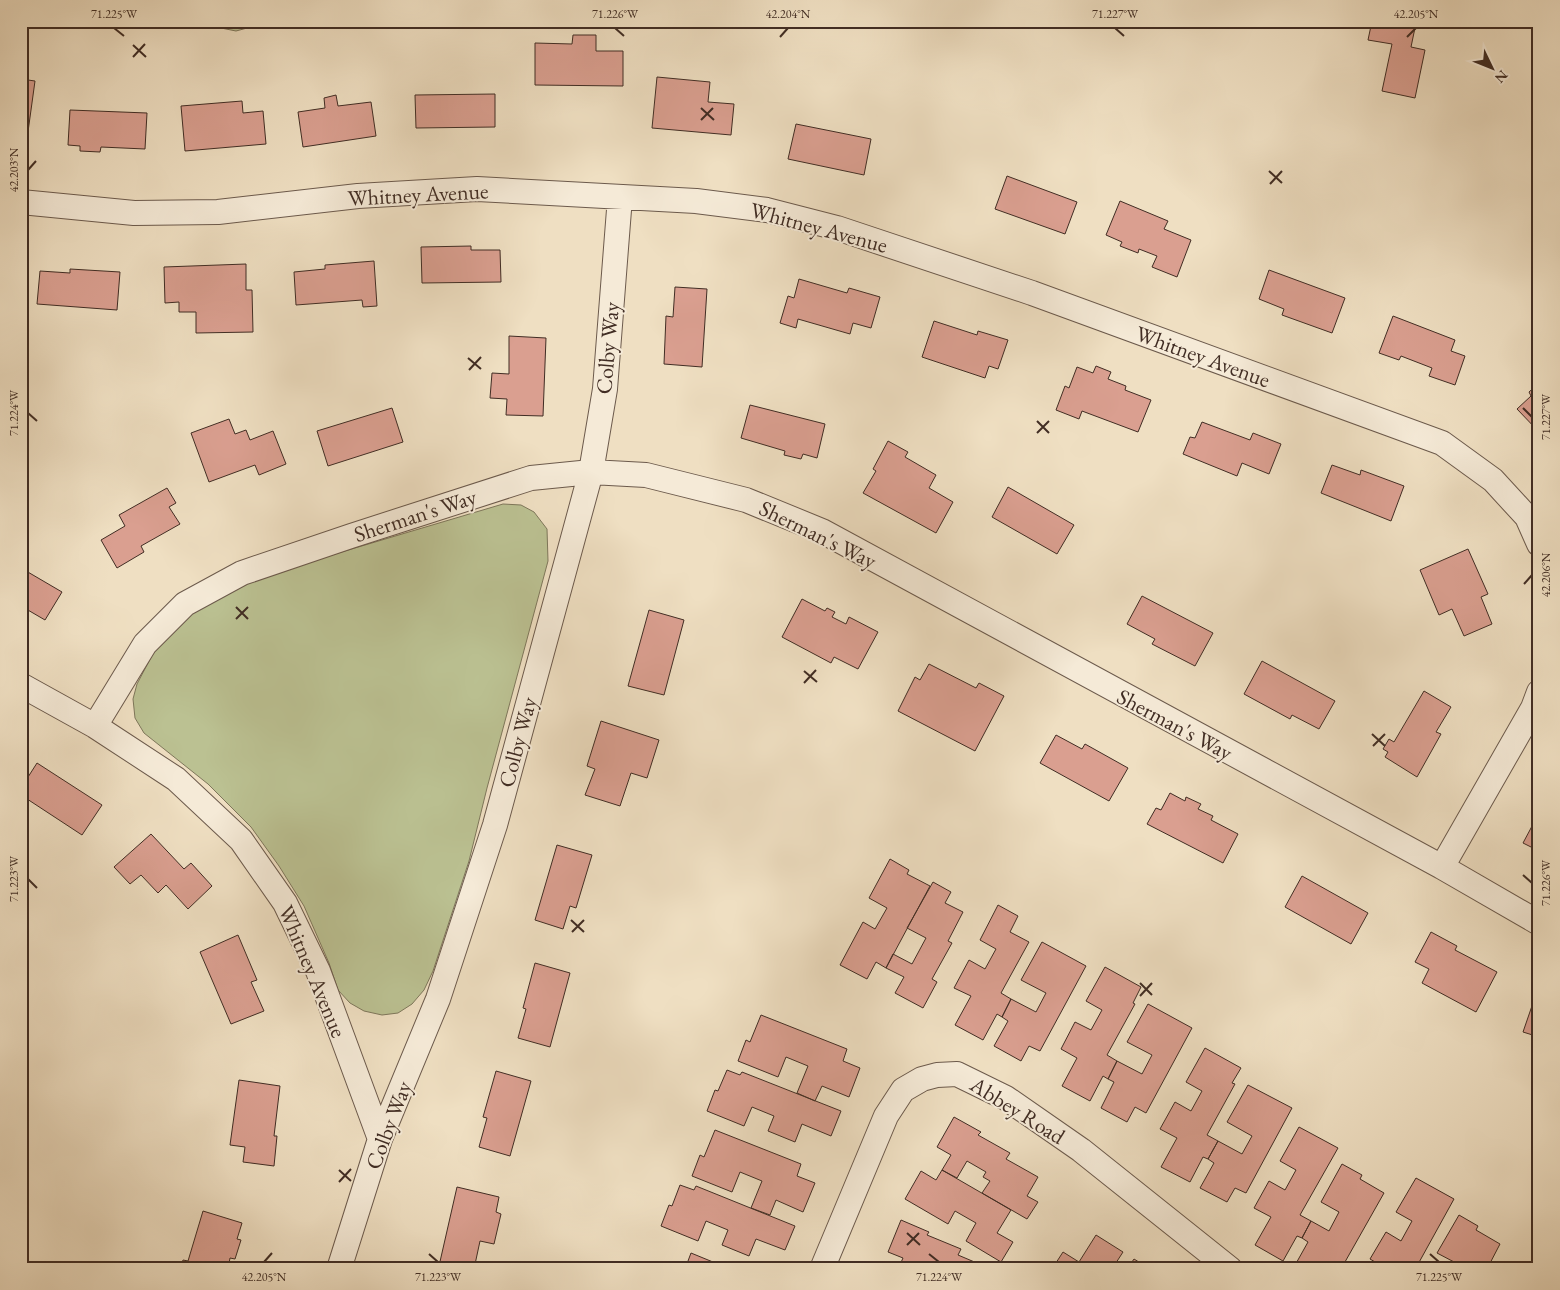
<svg xmlns="http://www.w3.org/2000/svg" width="1560" height="1290" font-family="'EB Garamond',serif">
<style>
.green{fill:#bbc192;stroke:#7e775b}
.building{fill:#da9f90;stroke:#412d24}
.lines{fill:none;stroke-linecap:round;stroke-linejoin:round}
.street-casing{stroke:#6c5a4c;stroke-width:26}
.street{stroke:#f5ead7;stroke-width:24}
.ticks{fill:none;stroke:#412d24;stroke-width:2}
.labels{text-anchor:middle;stroke-width:4;stroke-linejoin:round;paint-order:stroke}
.street-label{font-size:22px;fill:#412d24;stroke:#f5ead7}
.neatline{fill:none;stroke:#412d24;stroke-width:2}
.ticks-label{font-size:12px;text-anchor:middle;fill:#412d24}
</style>
<rect width="100%" height="100%" fill="#efdfc2"/>
<filter id="stains"><feTurbulence type="fractalNoise" baseFrequency=".004" numOctaves="4"/><feColorMatrix values="0 0 0 0 .2 0 0 0 0 .09 0 0 0 0 .02 0 0 0 .5 -.17"/></filter>
<radialGradient id="worn" r=".72"><stop offset=".6" stop-color="#630" stop-opacity="0"/><stop offset="1" stop-color="#630" stop-opacity=".3"/></radialGradient>
<!-- green -->
<path class="green" d="M186,21h87l-37,10z
M503,504l18,1 13,7 13,17 1,32 -61,227 -18,73 -36,110 -9,19 -12,14 -14,9 -16,2 -18,-4 -14,-8 -12,-13 -9,-27 -25,-57 -25,-40 -28,-39 -43,-43 -64,-51 -9,-15 -2,-19 4,-15 21,-40 25,-26 71,-40z"/>
<!-- building -->
<path class="building" d="M1372,21l44,2 -5,24 14,3 -10,48 -33,-7 10,-47 -24,-4z
M573,35h23v16h27v35l-88,-1v-42l37,1z
M657,77l53,5 -2,20 26,2 -3,31 -79,-7z
M21,79l14,2 -8,58h-6z
M495,94v33l-79,1 -1,-33z
M336,95l2,11 33,-4 5,34 -73,11 -5,-35 27,-4 -1,-10z
M242,101l1,12 20,-2 3,33 -81,7 -4,-45z
M70,110l77,3 -2,36 -44,-2 -1,5 -20,-1v-5l-12,-1z
M796,124l75,15 -7,36 -76,-16z
M1007,176l70,26 -12,32 -70,-25z
M1120,201l48,20 -4,8 27,11 -14,37 -25,-10 5,-11 -18,-7 -1,4 -18,-7 2,-4 -16,-7z
M471,246v4h29l1,32 -79,1 -1,-36z
M374,261l3,45 -14,1 -1,-7 -66,5 -2,-33 31,-3v-4z
M246,264v26h6l1,42 -57,1v-21h-17v-10l-14,1 -1,-36z
M70,269l50,3 -3,38 -80,-6 3,-33 30,2z
M1269,270l76,28 -13,35 -50,-18 2,-6 -25,-10z
M799,279l48,14 2,-5 31,9 -9,31 -18,-5 -3,11 -52,-15 -2,9 -16,-5 8,-27 6,2z
M675,287l32,2 -5,78 -38,-3 2,-48 7,1z
M1393,316l62,24 -4,11 14,5 -10,29 -26,-9 3,-8 -31,-12 -2,4 -20,-7z
M934,321l43,14 1,-4 30,9 -10,29 -9,-3 -4,12 -63,-21z
M509,336l37,2 -3,78 -37,-1 1,-16 -17,-1 2,-25 17,1z
M1096,366l15,6 -3,7 18,7 -1,4 26,10 -13,32 -56,-21 -3,8 -23,-9 9,-24 4,2 8,-21 16,6z
M1539,383v49l-22,-23 14,-13 -2,-4z
M750,405l75,19 -8,34 -14,-4 -2,5 -17,-4 1,-4 -44,-13z
M392,408l11,34 -75,24 -11,-35z
M229,419l6,15 11,-4 4,10 23,-9 13,33 -27,11 -4,-10 -46,17 -18,-49z
M1202,422l48,18 3,-7 28,11 -12,30 -27,-11 -5,13 -54,-22 7,-17 5,1z
M888,441l20,11 -3,5 31,18 -7,13 24,14 -17,31 -73,-40 13,-22 -3,-2z
M1332,465l28,10 1,-5 43,16 -13,35 -70,-28z
M1008,487l66,38 -17,29 -65,-37z
M167,488l9,15 -7,4 11,17 -39,22 3,6 -27,16 -16,-28 24,-14 -6,-11z
M1468,549l20,45 -7,3 11,27 -28,12 -12,-27 -13,6 -19,-45z
M21,568l41,24 -17,28 -24,-14z
M1142,596l71,37 -18,33 -43,-22 3,-5 -28,-15z
M802,599l23,12 2,-3 8,4 -3,5 14,7 3,-7 29,15 -20,37 -24,-12 -3,6 -49,-26z
M649,610l35,10 -20,75 -36,-9z
M1262,661l73,40 -16,28 -27,-14 -2,4 -46,-25z
M929,664l47,24 3,-5 25,13 -29,55 -77,-40 17,-34 5,3z
M1424,691l27,16 -15,25 5,2 -24,43 -32,-20 3,-5 -5,-3 6,-10 5,3z
M601,721l58,19 -12,38 -16,-5 -11,33 -35,-11 10,-26 -8,-3z
M1056,735l26,14 3,-5 43,24 -19,33 -69,-38z
M37,763l65,42 -20,30 -61,-40v-7z
M1170,793l15,8 1,-4 15,7 -3,5 15,7 -2,4 27,14 -15,29 -76,-39 9,-16 5,2z
M1539,813v38l-16,-8z
M151,834l33,35 7,-6 21,23 -24,23 -22,-24 -8,8 -17,-18 -11,9 -16,-17z
M557,845l35,10 -16,53 -6,-2 -7,23 -28,-9z
M890,859l19,11 -2,4 23,12 -44,82 -10,-6 -9,17 -27,-14 23,-43 12,7 12,-21 -18,-10z
M1302,876l66,37 -17,31 -66,-37z
M933,882l18,10 -6,11 18,9 -15,29 4,2 -20,36 5,3 -14,26 -28,-15 9,-16 -18,-9 7,-14 19,10 14,-26 -19,-10z
M998,905l20,11 -8,16 19,10 -28,51 10,6 -9,18 -5,-3 -14,26 -28,-15 16,-29 -17,-8 15,-28 16,9 11,-20 -16,-9z
M1431,932l26,14 -2,4 42,22 -21,40 -54,-29 7,-14 -14,-7z
M238,935l19,45 -6,2 13,29 -33,13 -31,-72z
M1042,942l44,24 -46,85 -11,-5 -8,15 -27,-15 14,-25 -6,-4 9,-18 25,13 10,-19 -25,-13z
M535,963l35,10 -20,74 -32,-9 8,-29 -3,-1z
M1105,967l36,20 -8,16 2,1 -28,51 10,6 -9,18 -5,-3 -13,25 -28,-15 15,-28 -16,-9 14,-27 16,8 11,-20 -16,-9z
M1534,1000l5,2v35l-16,-5z
M1148,1004l44,24 -46,85 -11,-6 -8,15 -26,-14 13,-26 -6,-3 9,-18 25,13 10,-19 -25,-13z
M761,1015l86,34 -4,12 17,7 -11,29 -27,-11 -7,15 -18,-8 11,-27 -22,-9 -8,20 -40,-16 8,-21 4,2z
M1205,1048l36,20 -9,15 3,1 -28,51 11,6 -10,18 -5,-2 -13,25 -29,-15 16,-29 -17,-9 15,-27 16,9 11,-20 -16,-9z
M727,1070l13,5 2,-3 99,39 -10,25 -29,-12 -7,18 -27,-11 6,-15 -22,-9 -8,19 -37,-15 8,-21 3,1z
M496,1071l35,10 -21,75 -31,-9 8,-29 -4,-1z
M239,1080l41,6 -6,50h3l-3,30 -31,-4 2,-15 -15,-2z
M1248,1085l44,23 -46,85 -11,-5 -8,14 -27,-14 14,-25 -6,-4 10,-18 24,13 10,-18 -25,-14z
M954,1117l27,15 -3,3 32,18 -4,6 32,18 -11,19 11,6 -11,17 -45,-26 8,-12 -7,-4 3,-5 -19,-11 -10,17 -15,-8 9,-15 -14,-8z
M1299,1127l39,21 -38,67 11,6 -9,17 -5,-2 -14,25 -28,-16 16,-28 -17,-9 15,-27 16,9 11,-20 -16,-9z
M715,1130l86,34 -4,12 18,7 -12,29 -27,-12 -6,15 -19,-7 11,-27 -22,-9 -8,20 -40,-16 8,-21 4,2z
M1342,1164l20,11 -2,4 24,14 -43,76 -12,-2 -1,2h-31l-3,-2 14,-25 -6,-4 9,-17 18,10 10,-19 -18,-10z
M942,1170l69,40 -14,23 16,9 -12,20 -35,-21 10,-18 -21,-12 -7,13 -43,-25 16,-28 15,9z
M1416,1178l38,21 -37,67 5,3h-35l-17,-10 16,-27 15,9 11,-20 -16,-9z
M680,1185l14,5 2,-4 99,40 -10,24 -29,-11 -7,17 -27,-11 6,-15 -22,-9 -8,20 -37,-15 8,-21 3,1z
M457,1187l42,10 -3,15 5,2 -7,30 -14,-3 -6,28h-24l-11,-3z
M203,1211l39,12 -5,16 4,1 -6,19 -5,-1 -2,11h-48l3,-9 5,1z
M1459,1215l19,11 -2,4 24,14 -13,25h-34l3,-6 -19,-10z
M901,1220l28,12 -2,3 34,14 -3,6 33,14h-56l-16,-7 -2,7h-19l5,-11 -15,-6z
M1096,1235l27,17 -11,17h-60l11,-17 16,10z
M691,1253l39,16h-45z
M1134,1259l16,10h-23z"/>
<g class="lines">
<defs>
<path id="street" d="M21,202l113,11 84,-1 140,-16 119,-7 219,12 71,9 70,18 195,65 410,150 51,37 34,37 12,27
M21,685l74,41 81,53 65,61 44,63 33,68 62,168
M95,726l50,-82 40,-40 57,-31 109,-37 180,-58 60,-6 55,3 100,25 76,31 620,336 97,56
M1442,867l91,-159 6,-16
M339,1269l41,-130 58,-140 57,-174 96,-353 14,-83 15,-192
M822,1269l64,-153 17,-26 19,-11 15,-4 20,-1 49,24 75,52 149,119"/>
</defs>
<!-- street casing -->
<use href="#street" class="street-casing"/>
<!-- street -->
<use href="#street" class="street"/>
</g>
<!-- ticks -->
<path class="ticks" d="M114,28l10,8M615,28l9,8M1115,28l9,8M780,37l8,-9M1407,37l9,-9M133,45l13,12M133,57l12,-13M701,108l13,12M701,120l12,-12M28,170l8,-9M1269,171l13,12M1270,184l12,-13M468,358l13,11M469,370l12,-13M1523,408l9,9M28,413l9,8M1037,421l12,12M1037,433l12,-12M1524,584l8,-9M236,607l12,12M236,619l12,-12M804,671l13,11M804,683l12,-13M1372,734l13,12M1373,746l12,-12M1523,875l9,8M28,879l9,9M571,920l13,12M572,932l12,-12M1140,983l12,12M1140,996l12,-13M339,1170l12,11M339,1182l12,-13M907,1233l13,12M907,1245l12,-12M429,1254l9,8M929,1254l10,8M1430,1254l9,8M264,1262l8,-9"/>
<g class="labels">
<!-- street labels -->
<g class="street-label">
<text transform="translate(418 194) rotate(-3)" y="8">Whitney Avenue</text>
<text transform="translate(819 227) rotate(15)" y="8">Whitney Avenue</text>
<text transform="translate(607 348) rotate(-85)" y="8">Colby Way</text>
<text transform="translate(1203 356) rotate(20)" y="8">Whitney Avenue</text>
<text transform="translate(415 515) rotate(-18)" y="8">Sherman's Way</text>
<text transform="translate(818 534) rotate(26)" y="8">Sherman's Way</text>
<text transform="translate(1175 724) rotate(28)" y="8">Sherman's Way</text>
<text transform="translate(517 742) rotate(-75)" y="8">Colby Way</text>
<text transform="translate(313 971) rotate(67)" y="8">Whitney Avenue</text>
<text transform="translate(1018 1110) rotate(32)" y="8">Abbey Road</text>
<text transform="translate(388 1125) rotate(-69)" y="8">Colby Way</text>
</g>
</g>
<!-- margin -->
<rect width="1560" height="1290" fill="none" stroke="#efdfc2" stroke-width="55"/>
<!-- north arrow -->
<g transform="translate(1492 68) rotate(133)" stroke="#f5ead7" stroke-width="4" paint-order="stroke">
<path d="M0-4L9 19L0 12L-9 19Z" fill="#412d24"/>
<text y="-8" font-size="14" font-weight="bold" text-anchor="middle" fill="#412d24">N</text>
</g>
<rect x="28" y="28" width="1504" height="1234" class="neatline"/>
<g class="ticks-label">
<text x="114" y="18">71.225°W</text>
<text x="615" y="18">71.226°W</text>
<text x="788" y="18">42.204°N</text>
<text x="1115" y="18">71.227°W</text>
<text x="1416" y="18">42.205°N</text>
<text transform="translate(14 170) rotate(-90)" y="4">42.203°N</text>
<text transform="translate(14 413) rotate(-90)" y="4">71.224°W</text>
<text transform="translate(1546 417) rotate(-90)" y="4">71.227°W</text>
<text transform="translate(1546 575) rotate(-90)" y="4">42.206°N</text>
<text transform="translate(14 879) rotate(-90)" y="4">71.223°W</text>
<text transform="translate(1546 883) rotate(-90)" y="4">71.226°W</text>
<text x="264" y="1281">42.205°N</text>
<text x="438" y="1281">71.223°W</text>
<text x="939" y="1281">71.224°W</text>
<text x="1439" y="1281">71.225°W</text>
</g>
<rect width="100%" height="100%" filter="url(#stains)"/>
<rect width="100%" height="100%" fill="url(#worn)"/>
</svg>
